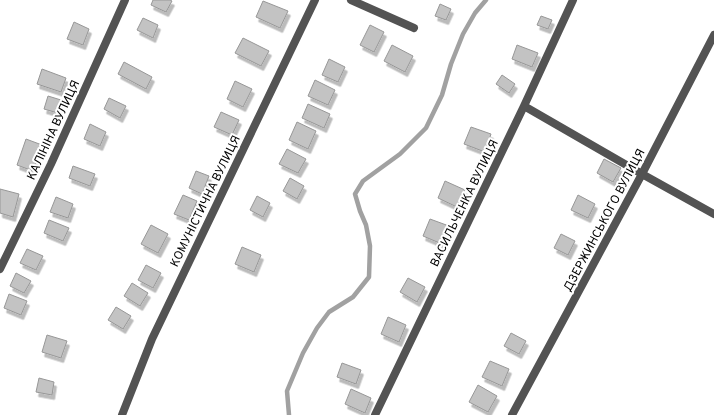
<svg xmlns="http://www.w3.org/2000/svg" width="714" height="415" font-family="Overpass,sans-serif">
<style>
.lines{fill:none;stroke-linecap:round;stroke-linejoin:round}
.stream{stroke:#a1a1a1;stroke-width:4.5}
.building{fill:#c3c3c3;stroke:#979797;filter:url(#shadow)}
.street{stroke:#535353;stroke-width:8}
.labels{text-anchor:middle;stroke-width:4;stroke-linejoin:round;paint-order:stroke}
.street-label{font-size:12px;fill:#000;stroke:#fff}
</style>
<defs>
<filter id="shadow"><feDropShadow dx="2.5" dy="4.5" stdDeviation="0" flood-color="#0004"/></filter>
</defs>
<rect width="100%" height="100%" fill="#fff"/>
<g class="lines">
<!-- stream -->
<path class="stream" d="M289,415l-2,-24 16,-38 14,-25 12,-16 24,-15 16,-20 1,-31 -4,-21 -6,-14 -5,-17 8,-13 37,-27 26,-26 16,-33 9,-31 12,-30 12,-21 11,-13"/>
</g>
<!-- building -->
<path class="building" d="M153,0h17l2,1 -6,11 -15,-7z
M263,1l25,10 -8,17 -24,-11z
M440,4l11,5 -5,11 -11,-4z
M541,16l11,4 -4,9 -11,-4z
M143,18l15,7 -5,13 -16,-8z
M74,22l15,7 -6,16 -16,-6z
M370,25l14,7 -10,20 -14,-7z
M243,38l26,13 -8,15 -26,-13z
M392,45l21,11 -8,16 -21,-11z
M517,45l21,8 -6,14 -20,-8z
M329,59l16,8 -7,15 -16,-7z
M124,62l28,15 -6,12 -28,-15z
M42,69l24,9 -5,14 -24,-8z
M502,75l13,9 -6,9 -13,-9z
M315,80l20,10 -7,15 -20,-9z
M235,81l17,8 -9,18 -16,-8z
M48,96l13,4 -3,13 -14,-4z
M109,98l17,8 -6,12 -16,-9z
M308,104l22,10 -6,14 -22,-10z
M221,112l18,8 -7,15 -18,-8z
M297,122l19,9 -8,18 -19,-9z
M90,124l16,8 -6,14 -16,-7z
M471,127l20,7 -6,18 -21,-8z
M26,139l16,6 -9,26 -16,-6z
M287,149l19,10 -8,14 -19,-9z
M604,159l17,9 -8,14 -16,-9z
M73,166l22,8 -5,12 -21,-8z
M196,171l13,5 -7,18 -13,-6z
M290,178l14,8 -7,13 -14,-8z
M445,181l20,9 -8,17 -19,-9z
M0,189l19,5 -6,23 -13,-4z
M183,195l14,6 -8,19 -15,-6z
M578,195l17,9 -7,14 -17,-8z
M257,196l13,7 -7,14 -13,-7z
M56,197l17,7 -5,14 -18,-6z
M430,219l19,7 -7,18 -19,-8z
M49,220l20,8 -6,13 -19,-8z
M151,225l17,9 -10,19 -17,-9z
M561,234l14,7 -7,14 -14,-7z
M242,247l19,8 -7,17 -19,-8z
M27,249l16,7 -7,14 -16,-7z
M146,265l15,8 -8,15 -15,-8z
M16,273l15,8 -7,12 -14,-7z
M408,278l17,9 -8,15 -17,-10z
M132,283l16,10 -8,13 -16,-10z
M9,294l18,7 -6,14 -17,-7z
M116,307l15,9 -8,13 -15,-9z
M388,317l18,8 -7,17 -18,-8z
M511,333l15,8 -7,13 -15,-8z
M47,335l20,6 -6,17 -19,-6z
M490,361l19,8 -7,17 -20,-9z
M342,363l19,7 -5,14 -19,-7z
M39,378l15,4 -2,13 -16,-3z
M478,385l19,11 -9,16 -19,-10z
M351,389l20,9 -6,15 -20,-9z"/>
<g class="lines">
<!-- street -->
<path class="street" d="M351,0l63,28
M524,106l118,68 72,40
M0,269l51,-105 74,-164
M122,415l30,-76 163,-339
M375,415l149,-309 49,-106
M512,415l130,-241 72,-139"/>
</g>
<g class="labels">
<!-- street labels -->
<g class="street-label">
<text transform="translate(53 130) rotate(-65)" y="4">КАЛІНІНА ВУЛИЦЯ</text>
<text transform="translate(205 201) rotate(-64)" y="4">КОМУНІСТИЧНА ВУЛИЦЯ</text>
<text transform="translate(464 203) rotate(-64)" y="4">ВАСИЛЬЧЕНКА ВУЛИЦЯ</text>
<text transform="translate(604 220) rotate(-62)" y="4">ДЗЕРЖИНСЬКОГО ВУЛИЦЯ</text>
</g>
</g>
</svg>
